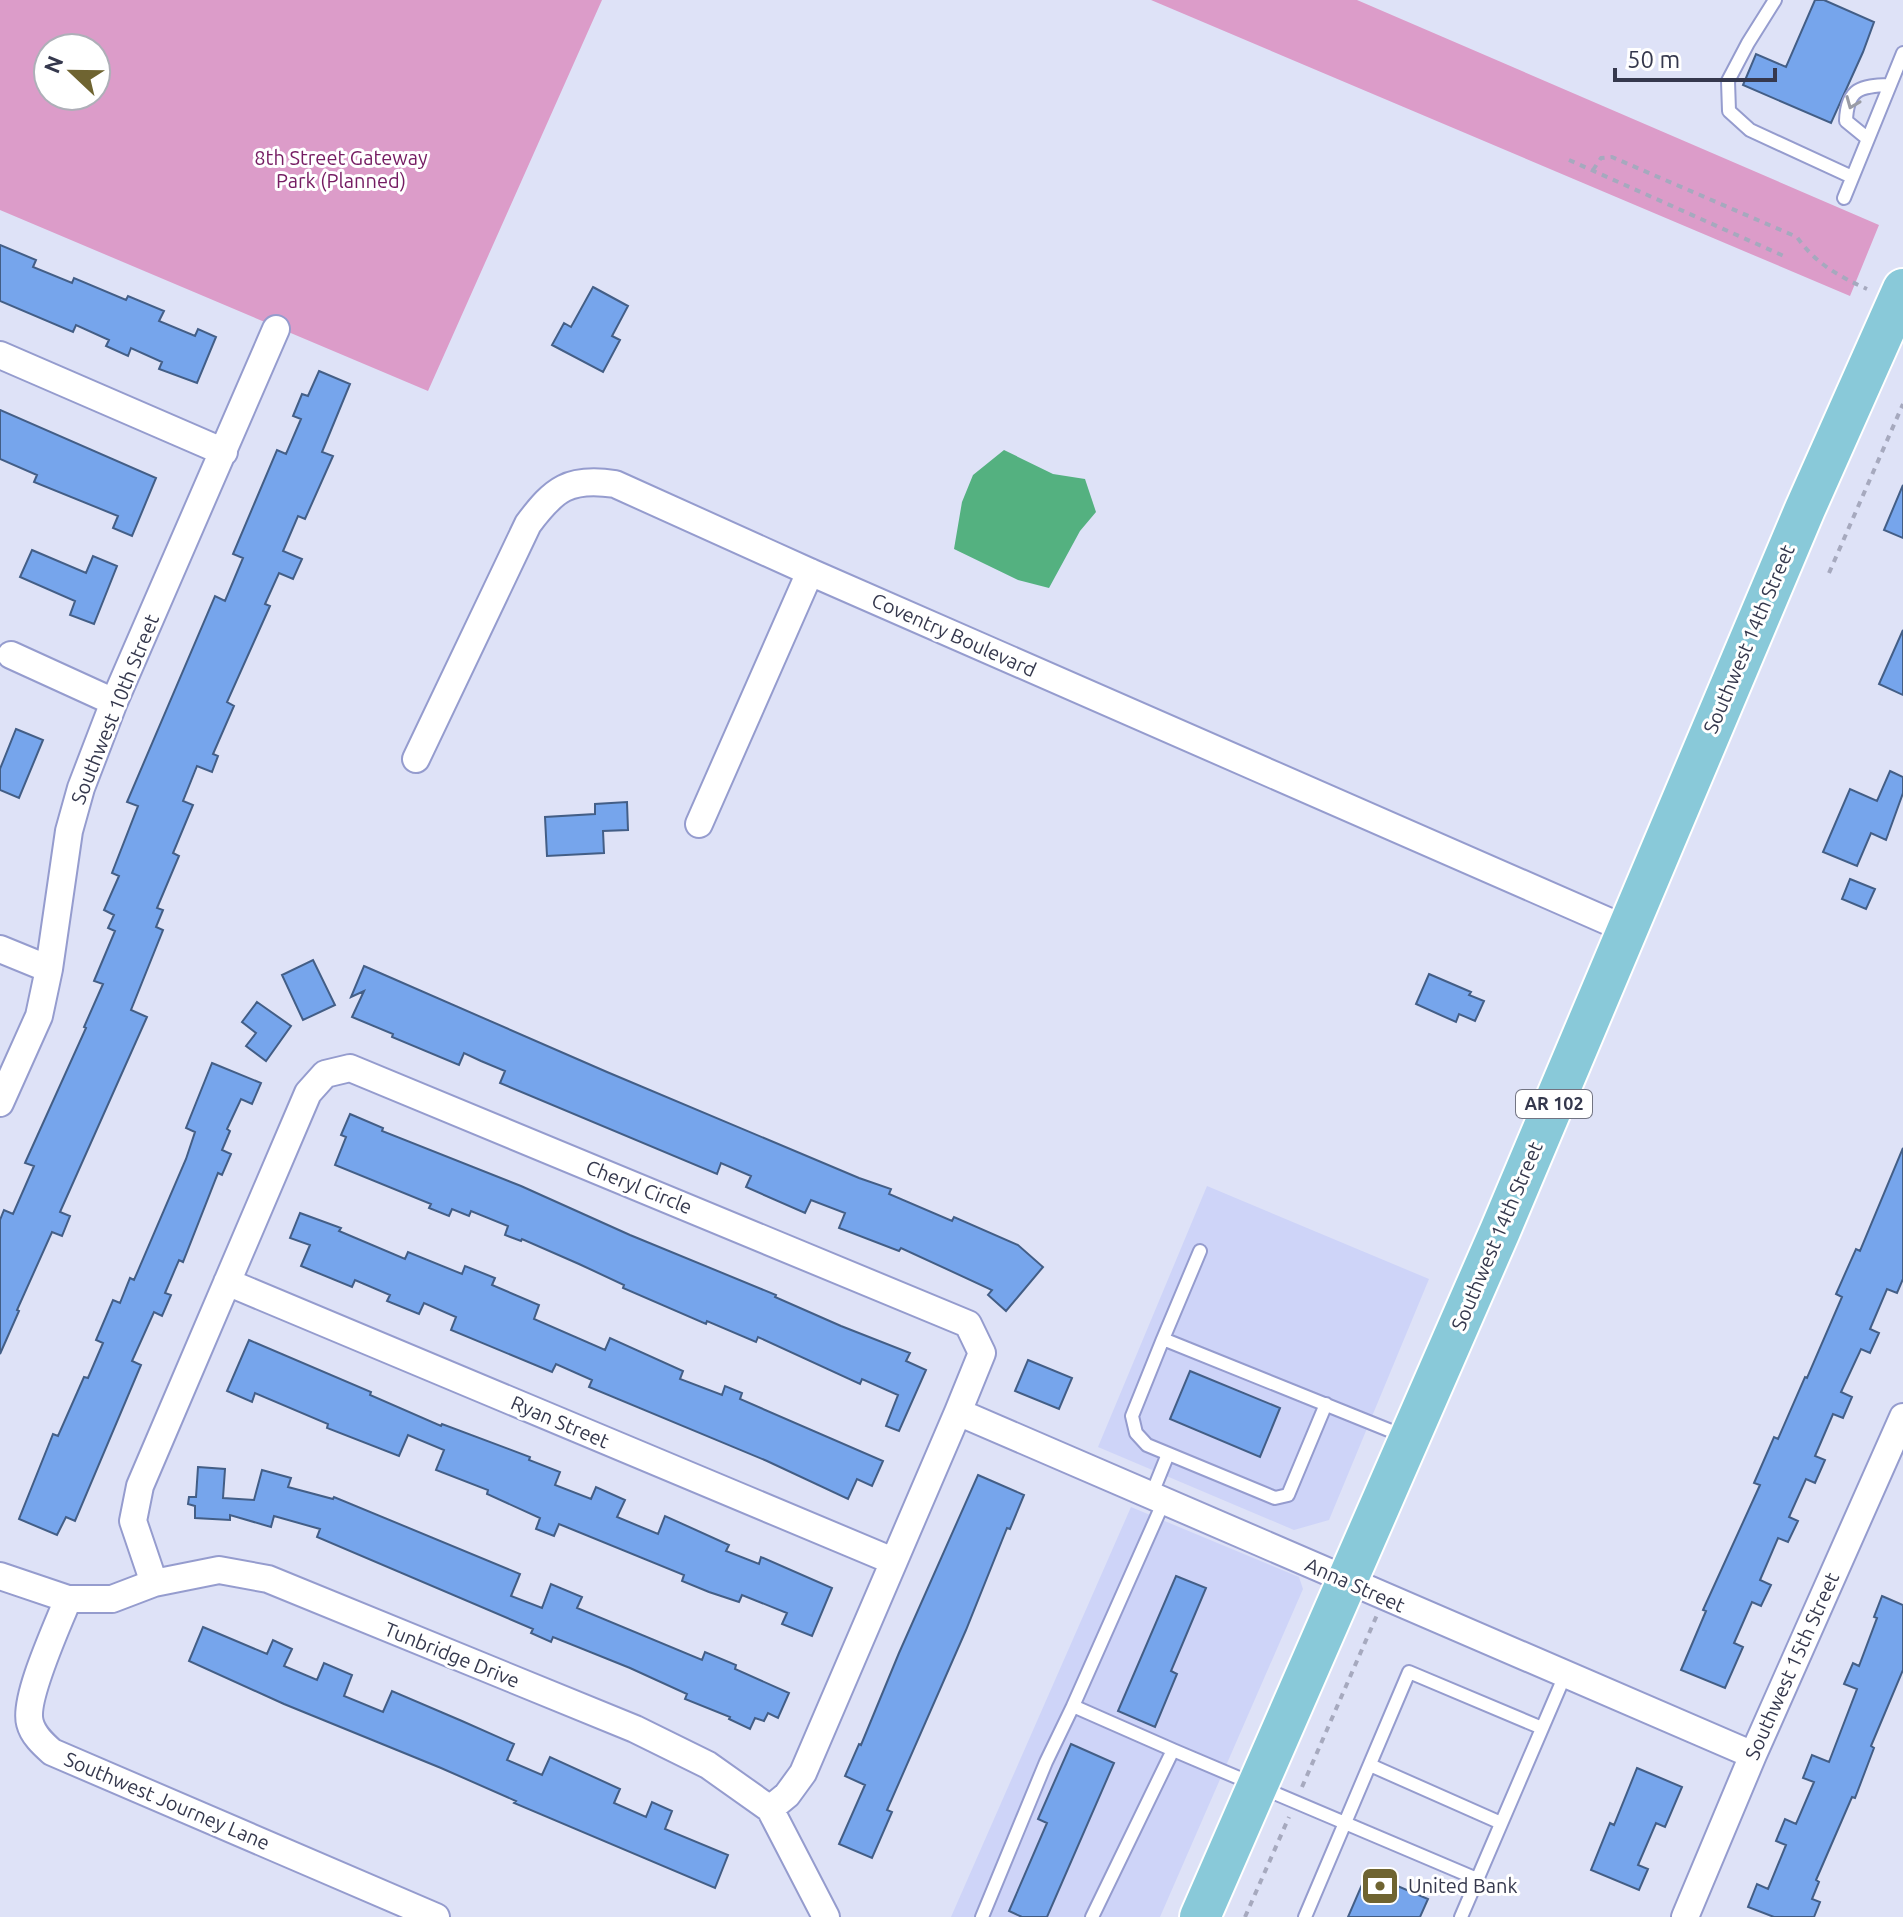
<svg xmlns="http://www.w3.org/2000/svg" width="1903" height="1917" font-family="Ubuntu,sans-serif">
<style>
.built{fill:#ced4f8}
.green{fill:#dc9cc9;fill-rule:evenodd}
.water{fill:#54b180}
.building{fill:#76a5ec;stroke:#435e86;stroke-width:2}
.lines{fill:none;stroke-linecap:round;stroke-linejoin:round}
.service-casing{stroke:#959cce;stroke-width:16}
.minor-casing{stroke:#959cce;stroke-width:30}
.primary-casing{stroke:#fff;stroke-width:44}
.path{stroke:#a6a9be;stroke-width:4;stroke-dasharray:6 6;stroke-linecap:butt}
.service{stroke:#fff;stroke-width:12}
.minor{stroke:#fff;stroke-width:26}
.primary{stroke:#89c9d9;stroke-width:40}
.oneway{stroke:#9a9ca6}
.labels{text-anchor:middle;stroke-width:6;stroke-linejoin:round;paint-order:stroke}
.shield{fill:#fff;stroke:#727482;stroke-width:2}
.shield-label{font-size:18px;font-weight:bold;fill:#35384d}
.park-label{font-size:20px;fill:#751c62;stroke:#fff}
.street-label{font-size:20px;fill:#35384d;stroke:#fff}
.poi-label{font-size:20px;fill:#35384d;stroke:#fff;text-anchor:start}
</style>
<rect width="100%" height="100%" fill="#dee2f7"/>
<!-- built -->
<path class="built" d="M1207,1186l222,93 -100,241 -35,10 -196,-83z
M1131,1507l168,70 4,12 -143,328h-209z"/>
<!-- green -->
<path class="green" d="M0,0h602l-174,391 -428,-181zM48,48h48v48h-48z
M1151,0h206l522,225 -29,71z"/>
<!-- water -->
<path class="water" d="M1004,450l49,24 32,5 11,33 -16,19 -31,57 -31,-8 -64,-31 8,-47 11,-27z"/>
<!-- building -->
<path class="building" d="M1815,0h9l50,22 -11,30 -32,71 -88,-38 13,-31 30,13z
M0,245l36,15 -3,7 39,16 2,-5 52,22 2,-4 36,15 -5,10 36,15 3,-7 18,8 -19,46 -38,-14 3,-7 -31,-14 -3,8 -22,-10 3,-6 -33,-15 -3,7 -73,-31z
M593,287l35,19 -16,30 8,4 -17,32 -51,-27 12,-22 7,4z
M319,371l31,13 -28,68 11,4 -28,63 -7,-3 -15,35 19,8 -9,20 -14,-6 -14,31 5,2 -43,96 7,4 -21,48 5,2 -6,16 -15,-6 -14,35 10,4 -20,48 6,3 -22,52 6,2 -7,17 7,3 -32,80 16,7 -87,195 10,4 -8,20 -10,-4 -35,78 2,1 -19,43v-134l4,-10 9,4 21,-48 -9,-3 61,-135 -2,-1 19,-43 -9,-3 21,-50 -7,-3 6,-13 -10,-5 15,-34 -7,-3 26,-67 -11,-4 88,-206 10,5 18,-43 -10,-4 44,-104 9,4 15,-35 -8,-3 9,-22 6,2z
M0,410l156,68 -24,58 -19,-8 5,-12 -84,-34 3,-7 -37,-16z
M1903,485v53l-19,-8z
M32,550l54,23 7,-17 24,10 -23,58 -24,-9 5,-14 -55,-24z
M1903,630v65l-24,-11z
M16,729l27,11 -24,58 -19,-8v-21z
M1890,771l13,6v16l-17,47 -15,-7 -14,33 -34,-14 27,-63 27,12z
M627,802l1,28 -25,1 1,22 -57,3 -2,-39 50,-3v-10z
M1850,879l25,10 -9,20 -24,-10z
M313,960l22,45 -32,15 -21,-45z
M364,966l243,106 252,106 32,11 -2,5 63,27 2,-4 64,28 25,22 -37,44 -18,-16 4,-5 -91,-42 -2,3 -60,-23 6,-15 -34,-13 -6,13 -59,-26 5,-11 -30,-13 -4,11 -217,-91 5,-12 -24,-10 -17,-8 -5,12 -67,-28 1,-3 -41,-17 12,-26 -13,6z
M1429,974l42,18 -2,3 15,6 -9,20 -16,-7 -3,8 -40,-18z
M257,1002l34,24 -25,35 -20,-15 10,-13 -14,-11z
M212,1063l49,20 -9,21 -11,-5 -14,30 3,2 -8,19 9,4 -9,21 -4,-2 -35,89 -4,-2 -14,33 6,2 -9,21 -8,-4 -22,49 9,4 -66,156 -9,-4 -9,18 -38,-16 34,-85 5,2 26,-59 4,1 15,-35 -7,-3 17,-40 7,3 10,-25 4,2 52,-121 9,-27 -9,-4z
M350,1114l33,14 -1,3 139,55 109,49 146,60 -1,2 66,29 69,27 -4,8 20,9 -27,61 -13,-5 12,-31 -36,-16 -2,5 -102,-47 -2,5 -49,-21 -1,3 -83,-36 1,-3 -45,-21 -57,-25 -1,2 -16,-6 3,-9 -37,-15 -2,5 -17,-7 -3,7 -20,-8 2,-4 -96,-39 11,-28 -5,-2z
M1903,1148v131l-6,14 -10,-4 -17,40 9,4 -9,20 -9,-4 -20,43 11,5 -9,21 -10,-4 -18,42 10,4 -10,23 -9,-4 -17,38 9,4 -10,21 -10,-4 -18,42 11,5 -10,21 -9,-4 -18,41 9,4 -18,41 -44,-18 25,-59 -3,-1 57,-125 -6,-2 20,-46 4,2 27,-62 2,1 35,-81 -6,-3 20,-45 4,2z
M300,1213l41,15 -2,3 66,28 3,-7 54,22 3,-8 30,12 -3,7 47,20 -5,14 71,31 5,-12 73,33 -3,8 42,16 3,-9 17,7 -2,6 143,62 -11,25 -15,-7 -9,20 -81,-38 -178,-74 3,-7 -36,-16 -4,8 -101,-42 5,-13 -32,-14 -5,11 -32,-13 3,-6 -35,-15 -3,7 -51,-21 9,-21 -20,-7z
M249,1340l122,52 -1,3 71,31 1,-2 88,33 -1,3 31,12 -5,13 36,14 5,-12 29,13 -8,17 41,17 7,-18 64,29 -3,6 33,13 2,-7 71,31 -20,48 -30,-12 5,-11 -45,-18 -3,7 -30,-10 -27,-11 2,-6 -125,-51 -5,12 -18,-7 4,-11 -53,-24 1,-4 -52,-20 8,-20 -36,-15 -9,21 -72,-28 1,-4 -73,-31 -3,9 -25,-11z
M1028,1360l44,18 -13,31 -44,-18z
M1190,1371l90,37 -20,49 -90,-38z
M198,1467l27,2 -2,29 31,2 8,-30 29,8 -3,9 45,12 1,-2 186,77 -9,22 31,12 9,-24 31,13 -5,11 125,52 3,-8 31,13 -1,4 54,24 -11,25 -10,-5 -4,8 -9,-3 -5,11 -21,-10 1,-2 -45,-18 2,-5 -57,-26 -77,-31 -2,5 -20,-9 2,-4 -216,-92 3,-8 -46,-13 -3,11 -41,-12v5l-35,-2v-12l-7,-2 1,-7h7z
M978,1475l46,20 -14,34 -3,-1 -41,102 -79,180 5,2 -20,46 -33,-14 26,-59 -20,-9 14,-32 2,1 38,-92z
M1176,1576l30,12 -35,83 6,3 -22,53 -37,-16z
M1882,1596l21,9v65l-32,76 3,2 -19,50 -3,-1 -36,83 3,2 -7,17 8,3 -6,15h-40l-26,-10 9,-23 11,5 18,-44 -10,-4 9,-22 11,5 18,-42 -11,-4 9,-23 17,7 28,-73 -13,-5 9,-21 6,3 18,-48 -3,-1z
M203,1627l64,27 6,-14 19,9 -8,17 33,14 7,-17 28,12 -8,21 39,16 9,-21 70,30 52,23 -7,16 35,15 8,-18 70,32 -6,14 32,14 6,-15 20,9 -7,18 63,26 -13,33 -201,-85 2,-2 -75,-33 -157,-64 -95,-43z
M1071,1744l43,19 -67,154h-25l-13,-6 38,-88 -9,-4z
M1637,1768l45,19 -17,40 -9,-4 -18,42 10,4 -9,21 -48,-20 19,-47 4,2z
M1367,1873l61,26 -8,18h-72z"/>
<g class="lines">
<defs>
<path id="service" d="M1775,0l-27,43 -20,38 1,30 21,19 102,47
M1868,139l-22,-18c1,-33 15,-35 43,-36
M1844,198l59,-145
M1163,1339l37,-88
M1326,1404l-38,91 -13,3 -128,-53 -11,-12 -4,-17 31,-77 243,98
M1151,1496l17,-42
M1164,1501l-91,205 100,44
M1370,1765l131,58
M982,1917l64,-155 27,-56
M1092,1917l81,-167 304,129
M1305,1917l104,-245 133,56
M1461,1917l104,-242"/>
<path id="minor" d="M0,355l224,97
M11,655l103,47
M416,759l112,-235c26,-35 41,-47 87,-40l195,88 818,358
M699,824l111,-252
M0,949l49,20
M0,1103l39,-87 10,-47 20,-138 12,-43 33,-86 162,-373
M227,1282l666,279
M958,1412l795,343
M0,1576l68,23h44l42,-16 65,-13 49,9 367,150 73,36 62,44 56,108
M154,1583l-21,-62 7,-35 168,-393 17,-19 25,-6 618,256 14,29 -24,59 -155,361 -16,22 -17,14
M68,1599c-10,26 -45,100 -38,124 3,12 13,21 22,29l384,165
M1685,1917l68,-162 150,-338"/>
<path id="primary" d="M1200,1917l300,-686 305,-722 98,-220"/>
</defs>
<!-- service casing -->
<use href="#service" class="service-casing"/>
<!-- minor casing -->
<use href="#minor" class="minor-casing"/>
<!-- primary casing -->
<use href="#primary" class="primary-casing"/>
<!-- path -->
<path class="path" d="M1569,160l217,97
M1593,170l8,-12 11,-1 185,80c18,26 41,39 70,52
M1829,573l74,-169
M1302,1787l75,-172
M1245,1917l44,-100"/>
<!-- service -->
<use href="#service" class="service"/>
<!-- minor -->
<use href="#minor" class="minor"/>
<!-- primary -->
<use href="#primary" class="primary"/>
</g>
<!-- one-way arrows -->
<defs><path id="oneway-chevron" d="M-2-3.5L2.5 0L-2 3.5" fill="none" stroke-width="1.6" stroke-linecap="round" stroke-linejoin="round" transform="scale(2)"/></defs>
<use class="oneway" href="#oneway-chevron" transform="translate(1852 103) rotate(112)"/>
<!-- icons -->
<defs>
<symbol id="bank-square" viewBox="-11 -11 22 22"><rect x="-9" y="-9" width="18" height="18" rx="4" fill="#6f6431" stroke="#fff"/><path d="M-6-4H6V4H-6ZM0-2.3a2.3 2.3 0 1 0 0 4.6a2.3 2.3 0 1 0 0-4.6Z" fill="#fff"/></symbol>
</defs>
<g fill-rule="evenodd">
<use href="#bank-square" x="1358" y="1864" width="44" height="44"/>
</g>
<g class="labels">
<!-- shield labels -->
<rect class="shield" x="1516" y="1090" width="76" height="28" rx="6"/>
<g class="shield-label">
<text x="1554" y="1110">AR 102</text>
</g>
<!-- park labels -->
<g class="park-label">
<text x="341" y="165">8th Street Gateway<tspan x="341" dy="23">Park (Planned)</tspan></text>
</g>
<!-- street labels -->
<g class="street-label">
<text transform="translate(954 635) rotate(24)" y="7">Coventry Boulevard</text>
<text transform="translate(1749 639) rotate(-67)" y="7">Southwest 14th Street</text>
<text transform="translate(115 709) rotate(-68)" y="7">Southwest 10th Street</text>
<text transform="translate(639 1187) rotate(22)" y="7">Cheryl Circle</text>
<text transform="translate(1497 1236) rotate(-67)" y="7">Southwest 14th Street</text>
<text transform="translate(560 1422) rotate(23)" y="7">Ryan Street</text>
<text transform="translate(1355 1585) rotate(24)" y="7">Anna Street</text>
<text transform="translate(452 1655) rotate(22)" y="7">Tunbridge Drive</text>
<text transform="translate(1792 1666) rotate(-66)" y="7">Southwest 15th Street</text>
<text transform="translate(167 1801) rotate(23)" y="7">Southwest Journey Lane</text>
</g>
<!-- poi labels -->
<g class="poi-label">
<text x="1408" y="1893">United Bank</text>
</g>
</g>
<!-- north arrow -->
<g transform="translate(72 72) rotate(292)"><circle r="38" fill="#ffffff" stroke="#aeafb8" stroke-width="2"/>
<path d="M0-6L14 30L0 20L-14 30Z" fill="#6f6431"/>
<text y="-12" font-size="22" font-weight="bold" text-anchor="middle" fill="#35384d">N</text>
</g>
<!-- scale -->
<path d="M1615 68v12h160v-12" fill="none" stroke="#35384d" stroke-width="4"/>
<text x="1627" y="68" font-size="24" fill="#35384d" stroke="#ffffff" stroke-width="6" paint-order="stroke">50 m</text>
</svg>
